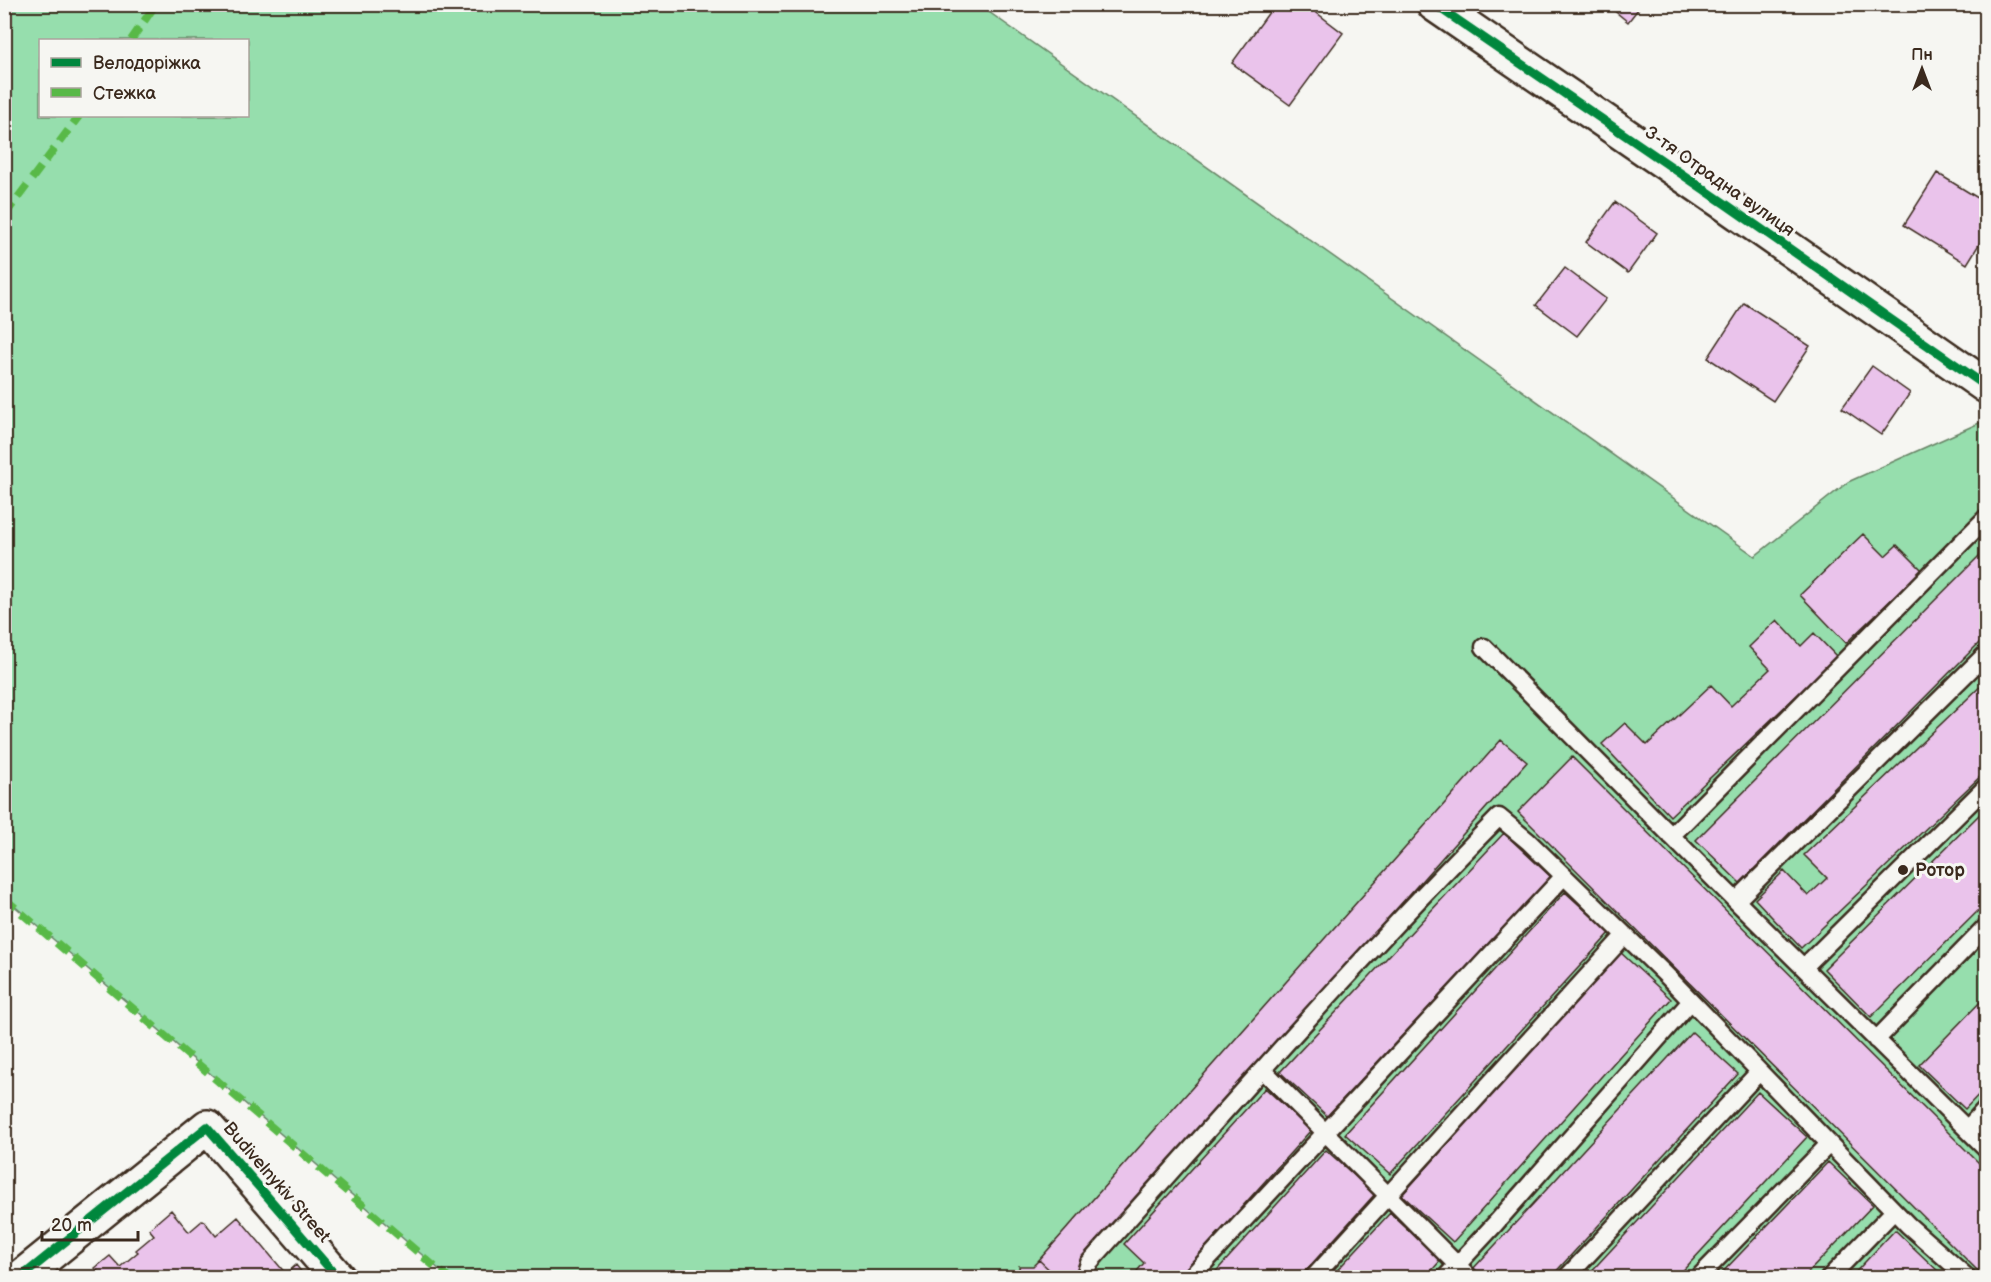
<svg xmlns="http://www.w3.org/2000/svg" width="1991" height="1282" font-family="'Balsamiq Sans',sans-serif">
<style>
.green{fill:#96dead;stroke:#688466;stroke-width:1.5;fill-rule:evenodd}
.building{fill:#eac3eb;stroke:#3b2a1e;stroke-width:1.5}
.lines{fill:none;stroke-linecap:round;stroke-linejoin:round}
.service-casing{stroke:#3b2a1e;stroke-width:21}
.minor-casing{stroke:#3b2a1e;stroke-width:38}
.service{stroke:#f6f6f2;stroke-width:16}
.minor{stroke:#f6f6f2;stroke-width:33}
.quiet{stroke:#58b947;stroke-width:8;stroke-dasharray:15 8;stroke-linecap:butt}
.cycleway-casing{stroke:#f6f6f2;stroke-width:13}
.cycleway{stroke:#00873e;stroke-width:9}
.poi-dot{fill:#3b2a1e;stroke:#f6f6f2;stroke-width:2}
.labels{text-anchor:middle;stroke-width:6;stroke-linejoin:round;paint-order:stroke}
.street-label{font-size:18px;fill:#3b2a1e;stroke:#f6f6f2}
.poi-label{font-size:18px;font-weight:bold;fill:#3b2a1e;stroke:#f6f6f2;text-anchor:start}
</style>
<rect width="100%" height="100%" fill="#f6f6f2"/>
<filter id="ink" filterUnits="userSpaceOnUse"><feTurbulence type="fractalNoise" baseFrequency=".0167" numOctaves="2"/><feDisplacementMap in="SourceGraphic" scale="12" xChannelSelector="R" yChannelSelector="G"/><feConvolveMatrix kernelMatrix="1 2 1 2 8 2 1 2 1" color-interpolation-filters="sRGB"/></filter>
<g filter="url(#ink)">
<!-- green -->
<path class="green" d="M5,5h974l776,551 93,-74 138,-62v857h-1538l-443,-379zM40,40h208v76h-208z"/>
<!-- building -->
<path class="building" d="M1275,4h30l38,29 -53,72 -58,-42z
M1606,4h36l-14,18z
M1937,173l49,30v30l-19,31 -63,-39z
M1615,202l42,31 -29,40 -42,-31z
M1565,268l41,31 -29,37 -41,-31z
M1744,303l66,43 -37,55 -65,-43z
M1872,366l38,27 -29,42 -39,-27z
M1863,534l22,22 12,-11 25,25 -76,73 -46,-48z
M1986,549v87l-246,247 -44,-43z
M1777,620l24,26 13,-13 23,24 -167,159 -68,-72 23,-21 22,22 64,-60 20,21 39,-37 -21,-22z
M1986,681v90l-185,177 -46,-49 29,-28 24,25 19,-18 -23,-23z
M1501,740l26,22 -458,516h-11l-19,-18z
M1572,757l414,413v93l-8,8 -460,-459z
M1986,808v95l-115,114 -47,-48z
M1504,833l47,44 -224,239 -47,-44z
M1565,892l45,41 -220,241 -45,-40z
M1620,952l51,47 -218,243 -51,-47z
M1986,996v91l-21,22 -46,-44z
M1692,1032l46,42 -188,204h-69l-9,-8z
M1265,1088l46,42 -133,148h-47l13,-15 -20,-19z
M1758,1092l49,45 -131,141h-91z
M1326,1150l49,44 -76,84h-89z
M1828,1162l45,43 -70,73h-86z
M171,1210l18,22 14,-12 13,16 22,-19 48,57 10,-9 10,13h-94l-7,-8 -9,8 -10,-2 -91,2 5,-4 -5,-6 15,-12 10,11 18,-15 -2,-2 18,-15 -5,-6z
M1390,1213l51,47 -16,18h-95z
M1895,1230l45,43 -4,5h-86z
M1039,1260l19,18h-38l-1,-12h14z"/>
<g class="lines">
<defs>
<path id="service" d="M1484,647l238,240 264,261
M1671,836l315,-318
M1736,901l250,-247
M1804,967l182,-180
M1876,1040l110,-113
M1263,1070l207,208
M1967,1129l19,-21
M1084,1278l5,-15c135,-150 268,-303 410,-446l29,24 139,135 241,249 60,53
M1190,1278l374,-402
M1313,1278l312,-343
M1445,1278l50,-54 196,-223
M1566,1278l193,-206
M1698,1278l131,-134
M1829,1278l65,-67"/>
<path id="minor" d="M1434,4l290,199 262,183
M20,1278l187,-151 131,151"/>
</defs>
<!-- service casing -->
<use href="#service" class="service-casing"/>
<!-- minor casing -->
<use href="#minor" class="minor-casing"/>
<!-- service -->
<use href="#service" class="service"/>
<!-- minor -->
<use href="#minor" class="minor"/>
<!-- quiet -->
<path class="quiet" d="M131,40l25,-36
M4,216l75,-100
M4,898l444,380"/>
<defs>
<path id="cycleway" d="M1434,4l290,199 262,183
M20,1278l187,-151 131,151"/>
</defs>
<!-- cycleway casing -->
<use href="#cycleway" class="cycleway-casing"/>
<!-- cycleway -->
<use href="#cycleway" class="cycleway"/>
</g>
</g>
<!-- markers -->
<circle class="poi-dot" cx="1903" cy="870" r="6"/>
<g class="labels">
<!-- street labels -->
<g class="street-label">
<text transform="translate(1720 181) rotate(35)" y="6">3-тя Отрадна вулиця</text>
<text transform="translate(277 1182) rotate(49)" y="6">Budivelnykiv Street</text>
</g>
<!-- poi labels -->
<g class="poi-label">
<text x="1915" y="876">Ротор</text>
</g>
</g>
<!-- margin -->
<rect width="1991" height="1282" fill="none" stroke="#f6f6f2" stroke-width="24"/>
<rect x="12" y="12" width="1967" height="1258" fill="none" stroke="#3b2a1e" stroke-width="2" filter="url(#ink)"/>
<!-- legend -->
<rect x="39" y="39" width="210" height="78" fill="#f6f6f2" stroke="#aba49d" stroke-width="1.5"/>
<rect x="51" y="58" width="30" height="9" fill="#00873e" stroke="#aba49d" stroke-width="1.5"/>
<text x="93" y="69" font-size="18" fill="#3b2a1e">Велодоріжка</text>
<rect x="51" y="88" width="30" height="9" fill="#58b947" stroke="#aba49d" stroke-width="1.5"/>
<text x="93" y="99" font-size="18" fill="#3b2a1e">Стежка</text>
<!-- north arrow -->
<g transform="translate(1922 69)" stroke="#f6f6f2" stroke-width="4.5" paint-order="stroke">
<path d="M0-4.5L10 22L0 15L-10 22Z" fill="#3b2a1e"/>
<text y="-9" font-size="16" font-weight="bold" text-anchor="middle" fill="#3b2a1e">Пн</text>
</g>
<!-- scale -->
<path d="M42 1231v9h96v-9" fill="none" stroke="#3b2a1e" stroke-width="3"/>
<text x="51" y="1231" font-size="18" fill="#3b2a1e" stroke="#f6f6f2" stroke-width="4.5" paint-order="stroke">20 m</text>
</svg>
